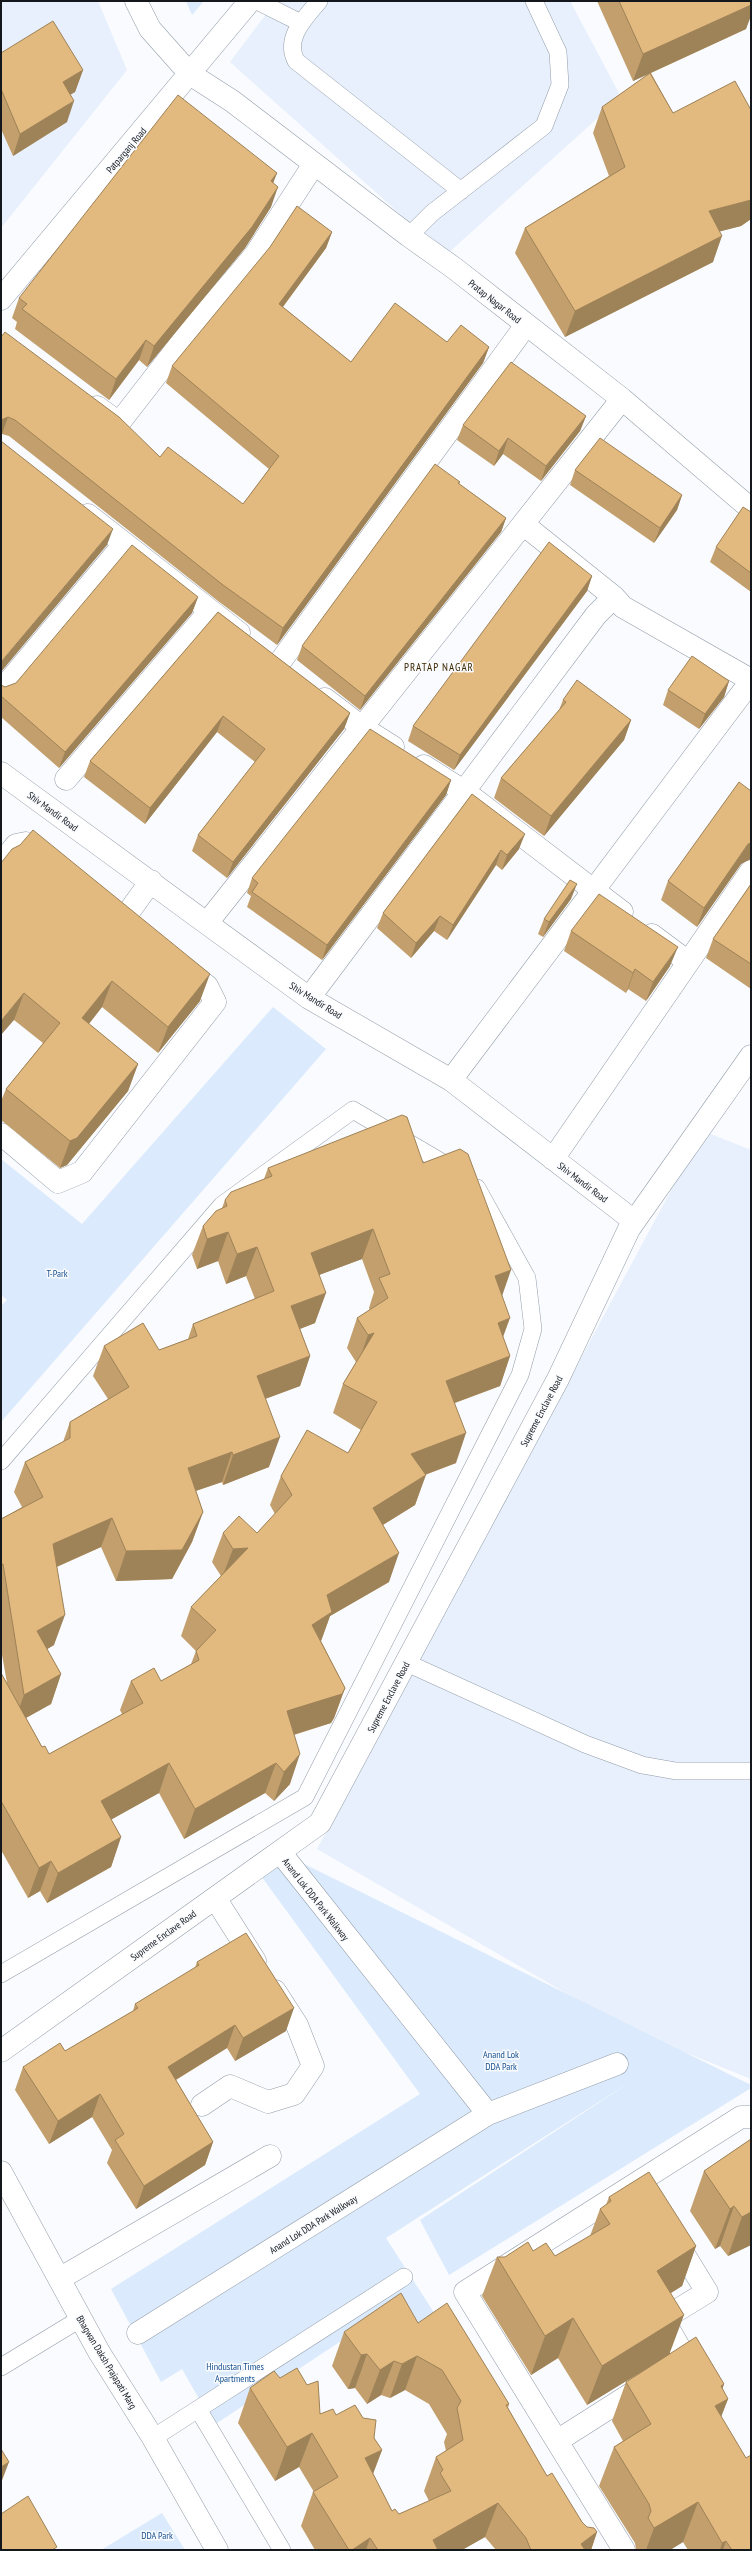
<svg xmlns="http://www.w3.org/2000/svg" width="752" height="2551" font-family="'PT Sans Narrow',sans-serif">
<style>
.built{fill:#e7f0fc}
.green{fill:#dbeafc}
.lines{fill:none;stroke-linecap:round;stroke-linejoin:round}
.service-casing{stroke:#939da9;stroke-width:18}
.pedestrian-casing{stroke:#939da9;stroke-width:23}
.minor-casing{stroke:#939da9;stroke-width:23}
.tertiary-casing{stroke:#939da9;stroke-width:23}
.service{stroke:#fff;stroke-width:17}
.pedestrian{stroke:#fff;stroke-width:22}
.minor{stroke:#fff;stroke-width:22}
.tertiary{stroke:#fff;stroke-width:22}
.wall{fill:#c29f6c;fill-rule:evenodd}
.shaded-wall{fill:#9e8258}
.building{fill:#e2b97e;stroke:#9e8258}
.labels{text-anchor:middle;stroke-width:3;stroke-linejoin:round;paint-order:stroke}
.street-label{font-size:10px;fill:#14181c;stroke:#f9fbfe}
.park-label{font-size:10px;fill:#16508e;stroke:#f9fbfe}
.neighbourhood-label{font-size:11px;letter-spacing:1px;fill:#402a04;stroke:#f9fbfe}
</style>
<rect width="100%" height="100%" fill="#f9fbfe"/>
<!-- built -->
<path class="built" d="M1,1h97l29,69 -126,158z
M276,1h294l51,96 -175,158 -216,-193z
M703,1131l48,19v929l-123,-50 -311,-180z"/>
<!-- green -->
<path class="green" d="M186,1h18l-12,14z
M273,1007l53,42 -325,373v-116l6,-6 -6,-5v-136l81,65z
M280,1852l471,233v3l-302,187 -29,-55 218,-143 -252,161 54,84 -31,24 -33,-28 -162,107 -32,-56 -21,13 -50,-93 309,-195 -164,-225z
M162,2513l23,37h-84z"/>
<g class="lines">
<defs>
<path id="service" d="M257,1l44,22
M319,1c-14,17 -35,37 -23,60l165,130
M409,236l23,-23 112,-87 16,-41 -2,-33 -24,-51
M1,1461l221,-256 131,-95 102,60
M407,1663l178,81 57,21 34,6h75
M1,1974l304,-177 215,-422 13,-46 -6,-51 -50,-90
M1,2367l79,-48
M198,2409l84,141
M153,2438l251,-161"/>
<path id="pedestrian" d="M280,1852l208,262
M138,2333l350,-219 129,-50"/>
<path id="minor" d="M136,1l14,28 40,45 42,27 177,135 45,32 168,131 129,110
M97,407l22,16 73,-94 63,-74 59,-91
M88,515l151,118
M523,524l91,73
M280,662l246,-337
M1,691l123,-147
M325,699l38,29 30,19
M424,766l41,26 157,120
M1,773l308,225 142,82 183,141
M66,779l144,-168
M1,864l15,-19 10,-2 19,15
M123,920l28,-39
M207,923l415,-524
M652,935l36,27
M309,998l287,-383 18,-18 9,10 128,73
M451,1080l300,-399
M1,1134l57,48 24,-10 133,-170 -8,-16 -24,-19
M553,1159l198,-288
M215,1898l40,63
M1,2051l319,-228 238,-444 71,-150 122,-173
M202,2105l28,-19 38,16 26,-8 19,-28 -16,-41 -22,-34
M1,2172l98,180 54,86 64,112
M674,2238l33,54 -44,27 31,54
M59,2279l211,-123
M557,2441l88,-56
M624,2550l-159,-258 276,-175h10"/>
<path id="tertiary" d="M1,299l249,-298"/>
</defs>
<!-- service casing -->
<use href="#service" class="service-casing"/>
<!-- pedestrian casing -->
<use href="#pedestrian" class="pedestrian-casing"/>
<!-- minor casing -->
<use href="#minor" class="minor-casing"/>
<!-- tertiary casing -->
<use href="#tertiary" class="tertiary-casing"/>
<!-- service -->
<use href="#service" class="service"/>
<!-- pedestrian -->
<use href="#pedestrian" class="pedestrian"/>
<!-- minor -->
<use href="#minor" class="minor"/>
<!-- tertiary -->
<use href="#tertiary" class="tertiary"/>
</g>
<!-- wall -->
<path class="wall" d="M597,1h154l-5,28 -95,44 22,40 78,-3v109l-10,7 -21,5 -7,31 -148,75 -50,-84 10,-25 84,-52 -16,-43 9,-26 47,-33 -16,7z
M1,53l82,17 -8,22 -4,2 -4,28 -54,34 -12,-27z
M277,173l-4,10 -2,24 -26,41 -98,119 -8,-7 -30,40 -94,-71 2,-7 -5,-4 7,-20z
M332,232l-6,16 -43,59 68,55 96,-20 42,5 -6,16 -206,282 -59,-44 -209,-165 -7,-2 -1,-97 159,120 83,47 26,-35 -103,-86 6,-17z
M586,416l-6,15 -39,50 -38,-27 -9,12 -37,-26 6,-15z
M575,470l107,25 -5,15 -23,33 -84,-58z
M460,482l-1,2 47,34 -5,14 -141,178 -63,-50 5,-14z
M751,512v80l-41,-30 6,-15z
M592,576l-5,15 -133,179 -46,-29 5,-15z
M198,597l-6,16 -133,155 -58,-51v-32l4,2 11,-4z
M218,612l132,101 -6,16 -117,149 -35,-27 6,-16 57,-73 -38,-30 -72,92 -61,-47 6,-16z
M729,681l-5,16 -25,32 -36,-24 5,-15z
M563,700l68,20 -7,20 -80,96 -50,-38 7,-20 58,-68z
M451,780l-5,15 -124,165 -75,-53 4,-11 -4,-3 5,-15z
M472,794l47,55 -17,21 -6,-5 -49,75 -13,-9 -23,27 -34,-30 6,-15z
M1,863l199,138 -42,52 -56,-46 -13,17 49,40 -10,27 -61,74 -7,3 -59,-48v-19l5,-12 37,-46 -29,-23z
M741,864l-44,63 -36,-27 7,-19z
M751,884v105l-45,-31 7,-19z
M571,899l-28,38 -5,-3 6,-15z
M571,931l99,35 -24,35 -18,-12 -2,4 -62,-42z
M423,1163l79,133 1,41 7,19 -10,30 -45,17 1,60 -31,12 -10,30 -32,20 6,57 -59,34 -9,25 24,47 -11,30 -3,5 -37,12 -4,49 -16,17 -9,-8 -81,46 -25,-46 -48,26 10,18 -10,30 -64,36 -7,-12 -12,7 -27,-48v-177l6,10 -6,-34v-130l21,-12 -8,-15 11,-30 38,-20 7,-20 38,-23 -15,-23 11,-30 55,4 29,-11 5,-15 62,-25 -9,-23 -20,8 -8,-23 -21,8 -5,-14 11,-29 19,-18 3,-8 39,-21 4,-11zM362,1259l12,33 -5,16 1,2 -13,8 -10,30 9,14 -13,22 -10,29 28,17 -13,23 -67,23 -11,29 5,9 -18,19h-34l-11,29 9,14 -30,31 -10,29 15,15 -5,13 -30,17h-30l-11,29 2,4 -73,40 -7,-7 -16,-29 25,-14 10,-30 -14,-25 7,-4 3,-78 44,-20 15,34 56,-2 20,-37 11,-30 -7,-21 26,-9 1,3 46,-18 -4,-68 35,-13 10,-30 -10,-27 15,-6 4,-48z
M197,1962l89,69 -51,30 -8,-13 -51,32 37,62 -8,23 -69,44 -29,-46 5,-13 -20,-33 -43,27 -34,-54 8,-23 42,-16 68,-40 2,-7 60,-36z
M751,2139v106l-23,11 -8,-10 -5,3 -25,-38 14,-40z
M609,2197l87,49 -14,40 -12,7v61l54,30 -2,5 6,10 -7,17 30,134h-63l-5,-8 -13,8h-34l-1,-7 -36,-57 15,-39 9,-6 -11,-20 14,-39 13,-9 -52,32 -29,-47 -27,17 -49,-79 15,-39h8l28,-6 22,5 35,-20 10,-27 6,-4z
M418,2323l91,81 -1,4 39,68 35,46 5,5 10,5 -6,18h-95l-11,-13 -23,13h-147l-14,-24 12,-34h1l-15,-25 -24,14 -37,-58 12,-35 30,-10 40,36 16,1 38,23 8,12 -9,24 19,37 7,3 30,-13 -5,-10 12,-34 10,-6 -2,-9 3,-8 -18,-30 -24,-14 -15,8 -9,-3 -14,9 -12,-16 -7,1 -16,-23 12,-34z"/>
<!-- shaded-wall -->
<path class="shaded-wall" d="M751,5v11l-5,13 -113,52 10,-27z
M83,70l-8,22 -19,11 7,-21z
M74,101l-7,21 -54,34 7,-22z
M277,173l-8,20 2,-12z
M278,187l-7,20 -26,41 -98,119 7,-21z
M751,200v19l-10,7 -42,11 10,-26z
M332,232l-6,16 -53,72 6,-16z
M722,236l-9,26 -148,75 10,-26z
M146,340l-7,20 -30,40 7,-21z
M489,347l-6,16 -206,282 6,-17z
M586,416l-6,15 -39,50 5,-15z
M8,417l-6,17h-1v-14z
M508,438l-5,16 -9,12 5,-15z
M682,495l-5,15 -23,33 6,-15z
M506,518l-5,14 -141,178 5,-14z
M113,529l-6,16 -106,127v-10z
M592,576l-5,15 -133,179 6,-15z
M198,597l-6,16 -133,155 6,-16z
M729,681l-5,16 -25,32 6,-15z
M350,713l-6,16 -117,149 6,-16z
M223,716l-6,16 -72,92 5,-16z
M631,720l-7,20 -80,96 7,-20z
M451,780l-5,15 -124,165 5,-15z
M525,834l-6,15 -17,21 5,-15z
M751,843v16l-10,5 -44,63 7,-19 44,-64z
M501,850l-5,15 -49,75 6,-15z
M577,884l-6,15 -28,38 6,-15z
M440,916l-6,15 -23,27 5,-15z
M678,947l-8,19 -24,35 7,-19z
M635,969l-7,20 -2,4 7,-20z
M210,974l-10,27 -42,52 10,-26z
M112,981l-10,26 -30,38 10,-27z
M24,993l-10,27 -13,15v-14z
M138,1064l-10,27 -61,74 -7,3 10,-27z
M373,1229l-11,30 -62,23 11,-29z
M228,1232l-10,29 -21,8 10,-30z
M257,1247l-11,29 -20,8 11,-30z
M511,1270l-10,29 -6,-23z
M326,1293l-11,30 -34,13 10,-30z
M510,1318l-11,30 -1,-25z
M374,1333l-16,31 10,-29z
M310,1356l-10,30 -54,20 11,-30z
M510,1356l-10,30 -65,24 11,-29z
M466,1433l-10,30 -56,21 11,-30z
M280,1437l-11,30 -46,18 10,-30z
M232,1452l-10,30 -45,15 11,-29z
M426,1475l-11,30 -52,32 10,-29z
M203,1512l-11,30 -20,37 -56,2 10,-30z
M112,1518l-11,29 -59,26 11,-29z
M248,1548l-26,30 11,-29z
M399,1553l-10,29 -59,34 -9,25 -9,-16 15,-30z
M65,1615l-11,30 -27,16 10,-30z
M61,1674l-10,30 -38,21 11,-30z
M345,1688l-11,30 -3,5 -55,17 11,-29z
M300,1754l-10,30 -16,17 10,-29z
M169,1763l-10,30 -68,38 10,-30z
M276,1763l-11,30 -81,46 11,-30z
M121,1837l-10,30 -64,36 11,-30z
M51,1861l-11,30 -12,7 11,-30z
M294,2008l-8,23 -51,30 8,-23z
M235,2025l-8,23 -68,42 9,-23z
M100,2094l-8,23 -43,27 9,-23z
M213,2142l-8,23 -69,44 8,-23z
M734,2206l-14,40 -5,3 15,-40z
M751,2212v33l-23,11 14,-39z
M696,2246l-14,40 -39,25 14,-40z
M684,2315l-15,40 -82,50 15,-39z
M573,2318l-15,40 -27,17 14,-39z
M367,2354l-12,34 -7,1 13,-34z
M417,2356l-12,34 -15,8 12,-34z
M394,2361l-13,34 -14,9 13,-34z
M724,2384l-7,21 11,-6 -15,39 -12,7 20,-59z
M312,2433l-13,34 -24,14 12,-34z
M382,2450l-13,34 -4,-26z
M9,2462l-8,21v-16z
M698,2502l-15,40 -13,8h-24l8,-22z
M498,2503l-13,34 -23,13h-33l4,-10z
M597,2532l-6,18h-13l3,-6z
M370,2538l-4,12h-14z
M726,2541l-3,9h-3l2,-7z"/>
<!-- building -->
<path class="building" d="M619,1h132v4l-108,49z
M53,21l30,49 -20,12 11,19 -54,33 -19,-45v-36z
M650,73l23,40 62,-32 16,29v90l-42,11 13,25 -147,75 -50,-83 100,-61 -23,-60z
M178,95l99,78 -6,8 7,6 -26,40 -98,119 -8,-6 -30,39 -94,-70 5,-5 -8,-6z
M297,206l35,26 -53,72 72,58 44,-59 52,39 14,-17 28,22 -206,281 -60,-43 -208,-165 -7,-3 -7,3v-83l4,-5 114,85 41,40 8,-10 75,57 36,-48 -107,-90 98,-119z
M511,362l75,54 -40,50 -38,-28 -9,13 -36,-26z
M600,438l82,57 -22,33 -85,-58z
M1,441l112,88 -112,133z
M435,464l25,18 -2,1 48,35 -141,178 -63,-50z
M743,507l8,5v61l-35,-26z
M549,542l43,34 -132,179 -47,-29z
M132,545l66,52 -133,155 -64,-56v-11l4,2 11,-4z
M218,612l132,101 -117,149 -35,-27 67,-86 -42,-33 -73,92 -60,-47z
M692,656l37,25 -24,33 -37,-24z
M577,680l54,40 -80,96 -50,-38 65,-76 -3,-2z
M370,729l81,51 -124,165 -75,-53 6,-9 -6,-5z
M739,782l12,9v52l-3,1 -44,64 -36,-27z
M472,794l53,40 -18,21 -6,-5 -48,75 -13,-9 -24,27 -33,-30z
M33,830l177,144 -42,53 -56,-46 -30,37 56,46 -61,74 -7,3 -64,-52 54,-66 -36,-30 -23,28v-158l11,-14 8,-4z
M570,880l7,4 -28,38 -5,-3z
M751,884v80l-38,-25z
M599,894l79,53 -25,35 -18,-13 -2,4 -62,-42z
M402,1115l5,2 16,46 37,-14 8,5 43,116 -16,6 15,42 -12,5 12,33 -64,25 20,52 -55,21 15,21 -53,33 26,45 -72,42 5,17 -20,13 33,63 -3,6 -55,17 13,43 -16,18 -8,-9 -81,46 -26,-46 -68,38 20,36 -63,36 -7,-12 -12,7 -38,-67v-128l41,74 3,-1 4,8 94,-51 -12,-22 23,-13 7,13 38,-21 -3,-9 20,-21 -25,-23 57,-59 -15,1 -10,-16 16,-17 18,17 35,-38 -11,-19 26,-46 41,23 29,-51 -34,-18 31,-51 -6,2 -11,-17 31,-20 -9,-20 11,-4 -17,-45 -62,24 15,40 -35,13 19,50 -53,20 23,61 -47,18 -1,-3 -44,16 15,44 -21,38 -56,1 -14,-33 -59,26 12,71 -28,16 24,43 -37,21 -21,-131 -2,1v-46l42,-22 -18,-35 45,-24v-16l59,-35 -25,-41 39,-23 16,27 38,-14 -4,-12 81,-33 -17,-44 -20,7 -9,-22 -21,7 -4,-13 13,-15 11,-5 -2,-6 6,-8 41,-16 -4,-8z
M246,1933l48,75 -51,30 -8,-13 -67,42 45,75 -69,44 -29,-46 9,-6 -24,-40 -42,27 -35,-54 37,-24 5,8 73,-43 -3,-4 64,-39 -2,-3z
M751,2139v73l-9,5 -8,-11 -4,3 -26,-38z
M649,2172l47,74 -39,25 27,44 -82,51 -29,-48 -28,18 -48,-79h8l23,-15 5,9 13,-8 9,13 55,-32 -10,-15 11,-8 -2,-4z
M401,2293l17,30 29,-20 62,101 -3,1 41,71 5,-3 30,49 5,5 7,1 3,4 -16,12 4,6h-54l-5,-12 -28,-35 -65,37 5,10h-60l-8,-12 -18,12h-3l-36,-58 25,-15 -26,-44 -25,14 -37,-59 24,-17 6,7 17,-10 10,17 11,-4 2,33 13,-5 3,6 19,-10 8,13 13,2 -2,18 8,12 -17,8 27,53 3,-2 4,5 52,-23 -11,-18 3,-3 -7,-13 27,-17 -6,-32 4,-7 -19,-31 -25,-14 -15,8 -8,-3 -14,9 -13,-16 -6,1 -17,-23z
M696,2337l28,47 -3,2 7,13 -13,7 31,52 5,-3v95h-19l-6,-9 -4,2 -24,-41 -44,26 -6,-10 3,-7 -2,-7 -35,-57 37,-23 -25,-42z
M1,2449l8,13 -8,5z
M28,2496l29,51 -5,3h-51v-36z"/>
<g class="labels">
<!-- street labels -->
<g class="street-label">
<text transform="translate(126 150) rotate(-50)" y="4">Patparganj Road</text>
<text transform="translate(495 301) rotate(38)" y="4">Pratap Nagar Road</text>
<text transform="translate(53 811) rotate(36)" y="4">Shiv Mandir Road</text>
<text transform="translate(316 1000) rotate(32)" y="4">Shiv Mandir Road</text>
<text transform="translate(583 1182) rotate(37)" y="4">Shiv Mandir Road</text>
<text transform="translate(541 1411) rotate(-62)" y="4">Supreme Enclave Road</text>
<text transform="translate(388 1697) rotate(-62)" y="4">Supreme Enclave Road</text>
<text transform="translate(316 1899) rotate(52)" y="4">Anand Lok DDA Park Walkway</text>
<text transform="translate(163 1935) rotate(-36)" y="4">Supreme Enclave Road</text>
<text transform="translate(313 2224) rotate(-32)" y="4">Anand Lok DDA Park Walkway</text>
<text transform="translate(107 2362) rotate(59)" y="4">Bhagwan Daksh Prajapati Marg</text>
</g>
<!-- park labels -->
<g class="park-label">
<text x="57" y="1277">T-Park</text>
<text x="501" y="2058">Anand Lok<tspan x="501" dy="12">DDA Park</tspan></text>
<text x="235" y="2370">Hindustan Times<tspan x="235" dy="12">Apartments</tspan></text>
<text x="157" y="2539">DDA Park</text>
</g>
<!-- neighbourhood labels -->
<g class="neighbourhood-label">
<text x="439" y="671">PRATAP NAGAR</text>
</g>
</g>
<!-- border -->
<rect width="752" height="2551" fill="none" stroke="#14181c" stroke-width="4"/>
</svg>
